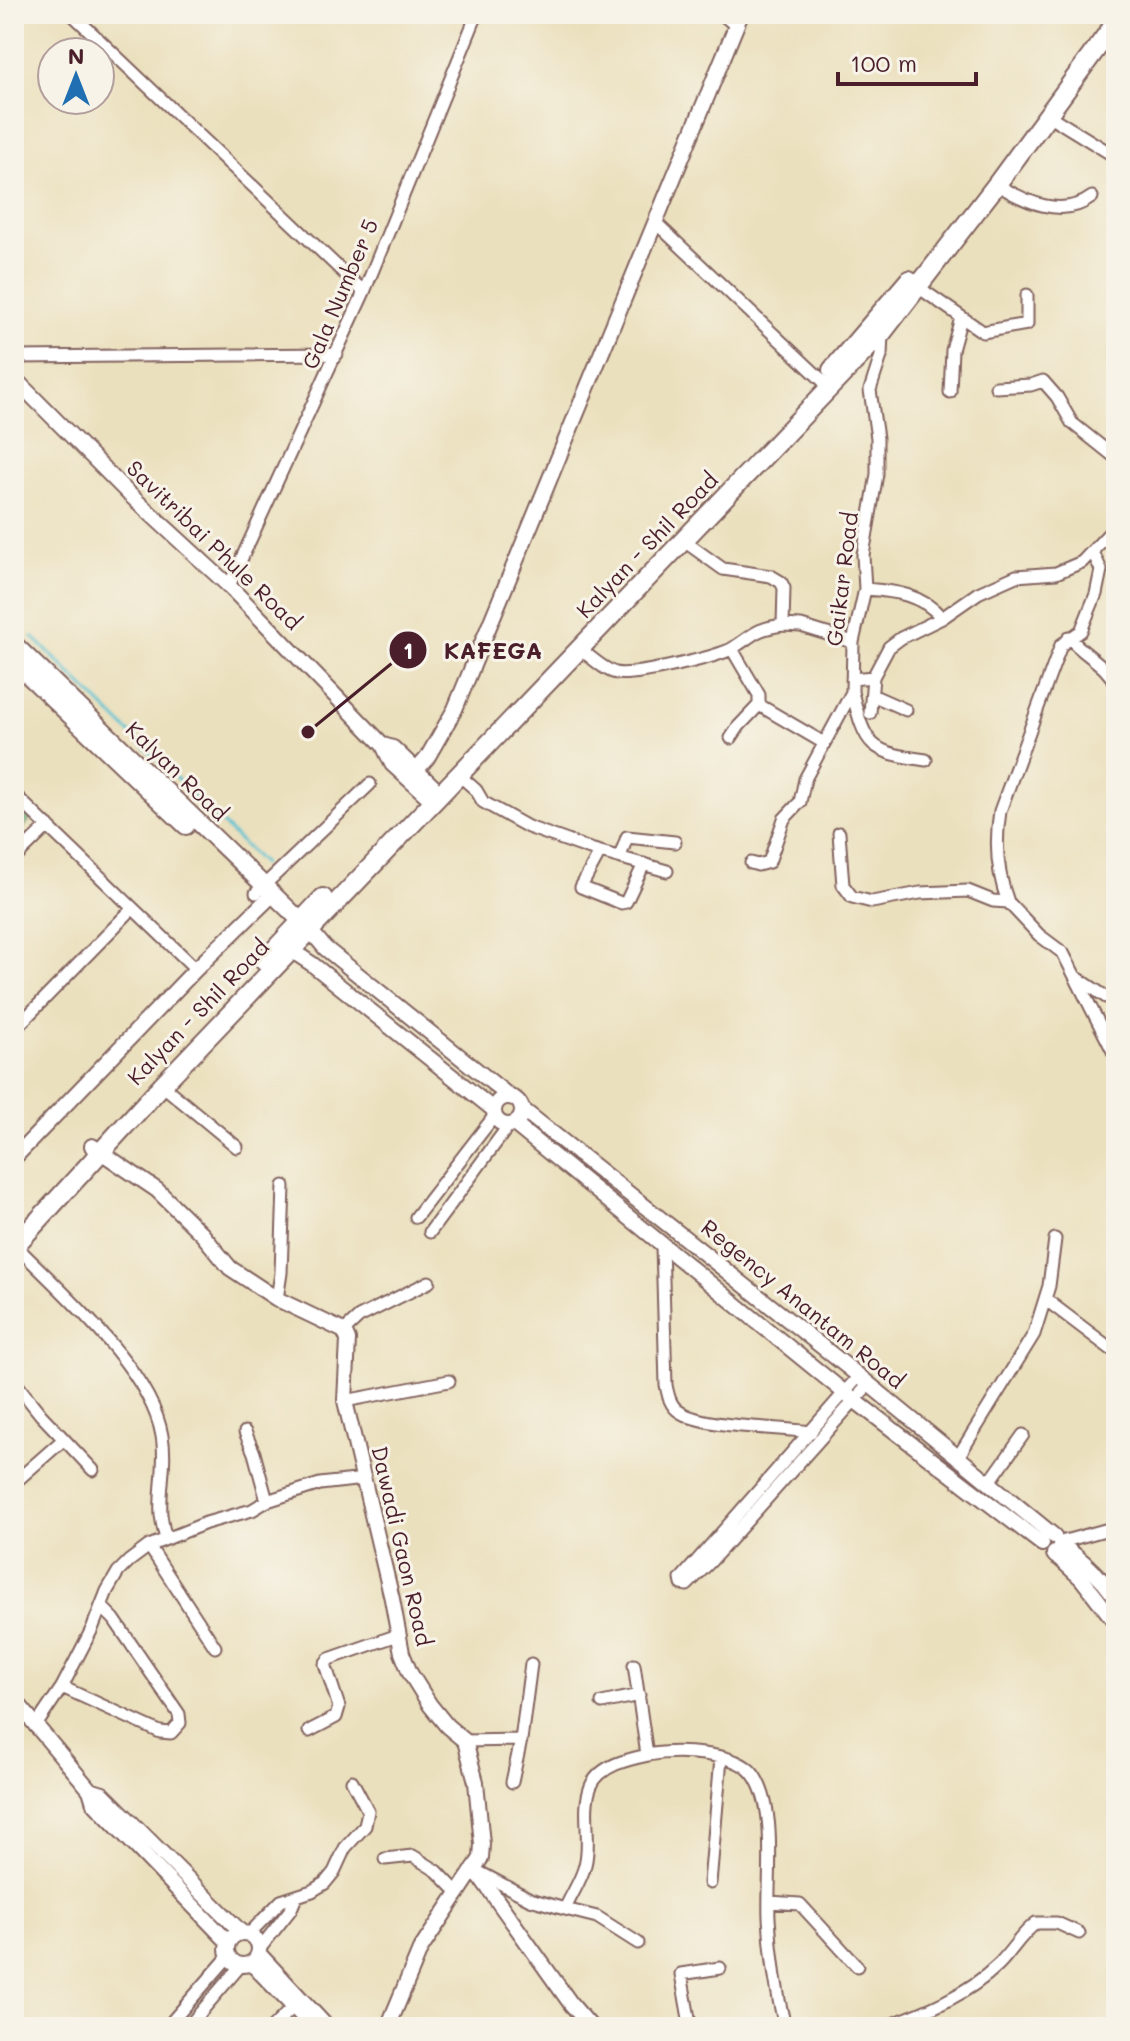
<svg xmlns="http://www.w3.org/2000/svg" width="1130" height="2041" font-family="Mali,sans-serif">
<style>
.green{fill:#75c88b;stroke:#60745b;stroke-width:2}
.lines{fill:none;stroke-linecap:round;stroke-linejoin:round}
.stream{stroke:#58c2d4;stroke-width:3}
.minor-casing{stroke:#82635e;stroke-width:15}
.tertiary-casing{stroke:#82635e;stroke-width:18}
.secondary-casing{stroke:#82635e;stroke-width:20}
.primary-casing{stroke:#82635e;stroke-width:22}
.minor{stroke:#fff;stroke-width:11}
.tertiary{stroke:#fff;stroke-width:14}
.secondary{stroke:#fff;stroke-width:16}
.primary{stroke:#fff;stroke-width:18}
.labels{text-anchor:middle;stroke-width:6;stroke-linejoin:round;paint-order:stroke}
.street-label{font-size:22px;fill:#4a1f2b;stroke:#f7f3e8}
.leader{fill:none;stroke:#4a1f2b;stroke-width:3}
.callout-dot{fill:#4a1f2b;stroke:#f7f3e8;stroke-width:3}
.mark-label{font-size:24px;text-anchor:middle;font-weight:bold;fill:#fff}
.callout-label{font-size:24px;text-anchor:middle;font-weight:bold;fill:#4a1f2b;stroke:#f7f3e8;stroke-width:6;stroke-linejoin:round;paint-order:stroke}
</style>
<rect width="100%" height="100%" fill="#f7f3e8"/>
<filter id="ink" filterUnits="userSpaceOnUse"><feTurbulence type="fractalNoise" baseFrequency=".0125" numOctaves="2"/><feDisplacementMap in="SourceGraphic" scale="16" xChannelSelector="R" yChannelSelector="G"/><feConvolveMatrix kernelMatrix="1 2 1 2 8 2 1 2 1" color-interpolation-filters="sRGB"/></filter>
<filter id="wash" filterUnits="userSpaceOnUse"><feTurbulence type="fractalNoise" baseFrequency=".006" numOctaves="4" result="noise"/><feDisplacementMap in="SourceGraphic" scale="32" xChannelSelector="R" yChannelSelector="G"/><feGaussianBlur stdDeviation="1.8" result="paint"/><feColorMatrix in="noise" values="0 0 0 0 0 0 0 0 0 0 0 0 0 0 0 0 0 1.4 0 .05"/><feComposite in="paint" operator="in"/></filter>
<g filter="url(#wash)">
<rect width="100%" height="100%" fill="#ebe0bd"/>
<!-- green -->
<path class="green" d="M14,805l16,15 -16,18z"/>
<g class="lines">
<!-- stream -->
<path class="stream" d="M33,637l230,227"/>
</g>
</g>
<g filter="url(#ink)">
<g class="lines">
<defs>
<path id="minor" d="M72,14l292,278
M722,14l14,12
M1048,115l68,42
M997,184c27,18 66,35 95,13
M655,222l168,159
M918,287l65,45 44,-8v-29
M14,357l323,-3
M996,387l35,-2 12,-4 14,16 15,26 44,35
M950,392l2,-42 9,-32
M229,586l135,-294 113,-278
M865,589c29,2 57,5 77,29
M783,625l18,1 52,16
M1069,637c15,19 37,26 47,48
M580,649c11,8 24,21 36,24 16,4 102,-16 117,-25 22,-14 22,-19 50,-23l1,-37 -3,-6 -10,-6 -48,-7 -39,-28
M852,679l21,-2 16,-30 12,-9 41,-20 36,-25 38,-17 40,-3 26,-11 34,-36
M852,692c14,55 17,60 74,68
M872,695l34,15
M759,705l65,38
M870,713l3,-36
M731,738l8,-12 20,-21v-10l-27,-46
M459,775l17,15 7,12 45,25 62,22 77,22
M14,794l182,175
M839,833l4,52 9,12 20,5 48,-9 48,-2 25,10 15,1 31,33 24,18 53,104
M600,852l-19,35 40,16 5,-1 18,-38
M620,857l7,-20 48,5
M14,859l34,-33
M751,863l7,2 11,-3 15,-43 16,-17 5,-23 47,-87 1,-50 12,-53 -2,-34 14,-81v-36l-7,-48 11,-34 1,-24
M256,893l114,-109
M1008,902c-11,-29 -13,-60 -8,-91l61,-166 20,-14 15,-37 5,-24 -8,-18
M1076,977l30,20 10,3
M14,1030l118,-121
M162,1085l75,62
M416,1217l79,-102
M430,1232l79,-107
M15,1245c47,48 136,124 147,191 5,27 -3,53 -1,79 1,8 3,17 5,24
M662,1245l4,140c2,10 4,21 14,27 24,16 99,15 131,20
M277,1299l4,-26 3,-87
M1045,1299l66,50
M344,1331l15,-14 70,-35
M859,1376l-178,203 1,5 5,1 24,-24 158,-177
M14,1381l27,34 52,55
M345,1401l104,-20
M245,1432l9,21 13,48
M958,1457l76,-123 15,-48 6,-47
M14,1483l50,-44
M989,1483l34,-48
M1061,1542l55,-15
M149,1546l66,101
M634,1665l13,90
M62,1687l98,45 11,1 9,-10 -1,-9 -65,-95 -13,-13
M602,1703l37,-8
M35,1727l27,-40 30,-58 15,-38 11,-19 11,-11 20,-15 57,-23 46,-13 15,-9 53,-17 44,-5
M309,1731l27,-14 3,-10 -14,-43 4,-5 69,-24
M465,1741l56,-1 10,-76
M512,1782l9,-42
M385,1859l28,-3 24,15 22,23
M479,1872l51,27 35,10c6,-14 17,-30 20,-44 7,-26 -4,-54 6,-79 9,-21 38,-27 57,-31 26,-5 88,-4 105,19 25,34 14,103 16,144 2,37 7,73 16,109
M710,1883l11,-125
M769,1902l31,2 57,62
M565,1909l32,8 41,26
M249,1934l32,-33 31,-10 13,-8 9,-11 11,-24 20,-22 3,-15 -16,-30
M261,1947l30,-38 5,-12
M167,2027l61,-70
M188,2027l53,-62
M273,2027l25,-25
M680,2027l10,-3 -9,-50 39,-6
M884,2027c40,-14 83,-32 114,-62 14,-14 23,-31 38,-42h21l22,10"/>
<path id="tertiary" d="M14,378l115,116 100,92 154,159 10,3 48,46
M383,745l9,19 42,38
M409,779l18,-21 28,-49 286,-695
M310,930l15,18 185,149
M291,950l21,14 182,146
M494 1111a14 14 0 1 1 28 0a14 14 0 1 1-28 0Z
M522,1109l337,267 195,160
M514,1124l331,269 197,151
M92,1146l65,44 45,44 28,34 47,31 67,32 4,9 -3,61 47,198 10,54 8,20 20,32 17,21 18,15 11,41 6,62 -1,14 -61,92 -32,77
M14,1158l182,-189 77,-75
M1061,1545c23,15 39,31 55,53
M1057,1556l24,22 35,45
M14,1699l76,91 13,4 139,139
M90,1790l4,13 134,139
M474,1868l97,136 20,23
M227 1949a16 16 0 1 1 32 0a16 16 0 1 1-32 0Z
M260,1955l67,72
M251,1963l62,64"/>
<path id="secondary" d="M14,644l295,285
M14,662l172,164
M1055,1554l2,2"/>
<path id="primary" d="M832,370l77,-90
M264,961l59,-63
M14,1247l148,-162 720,-752 115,-149 119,-162"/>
</defs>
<!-- minor casing -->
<use href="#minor" class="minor-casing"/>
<!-- tertiary casing -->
<use href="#tertiary" class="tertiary-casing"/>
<!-- secondary casing -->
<use href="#secondary" class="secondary-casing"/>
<!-- primary casing -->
<use href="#primary" class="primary-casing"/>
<!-- minor -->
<use href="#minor" class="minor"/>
<!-- tertiary -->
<use href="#tertiary" class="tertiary"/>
<!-- secondary -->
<use href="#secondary" class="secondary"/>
<!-- primary -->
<use href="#primary" class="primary"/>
</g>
</g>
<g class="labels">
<!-- street labels -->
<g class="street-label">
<text transform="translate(340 294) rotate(-67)" y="8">Gala Number 5</text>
<text transform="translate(214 545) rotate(44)" y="8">Savitribai Phule Road</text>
<text transform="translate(647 545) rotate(-46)" y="8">Kalyan - Shil Road</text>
<text transform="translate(842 579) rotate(-83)" y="8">Gaikar Road</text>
<text transform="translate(177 771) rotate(44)" y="8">Kalyan Road</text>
<text transform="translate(198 1012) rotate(-46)" y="8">Kalyan - Shil Road</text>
<text transform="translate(803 1304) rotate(39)" y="8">Regency Anantam Road</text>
<text transform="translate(402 1546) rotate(77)" y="8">Dawadi Gaon Road</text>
</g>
</g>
<!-- callouts -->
<path class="leader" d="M308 732L408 650"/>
<g class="callout-dot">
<circle cx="308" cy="732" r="8"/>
<circle cx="408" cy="650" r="20"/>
</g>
<g class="mark-label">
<text x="408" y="659">1</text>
</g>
<g class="callout-label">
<text x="493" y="659">KAFEGA</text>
</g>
<!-- margin -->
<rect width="1130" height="2041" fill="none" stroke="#f7f3e8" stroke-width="48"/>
<!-- north arrow -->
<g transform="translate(76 76)"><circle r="38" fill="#f7f3e8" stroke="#b29e9c" stroke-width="2"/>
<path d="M0-6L14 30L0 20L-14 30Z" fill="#1f6fb2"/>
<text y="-12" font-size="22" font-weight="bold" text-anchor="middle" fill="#4a1f2b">N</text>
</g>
<!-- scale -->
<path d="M838 72v12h138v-12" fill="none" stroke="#4a1f2b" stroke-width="4"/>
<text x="850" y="72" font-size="24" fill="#4a1f2b" stroke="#f7f3e8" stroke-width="6" paint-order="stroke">100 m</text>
</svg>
